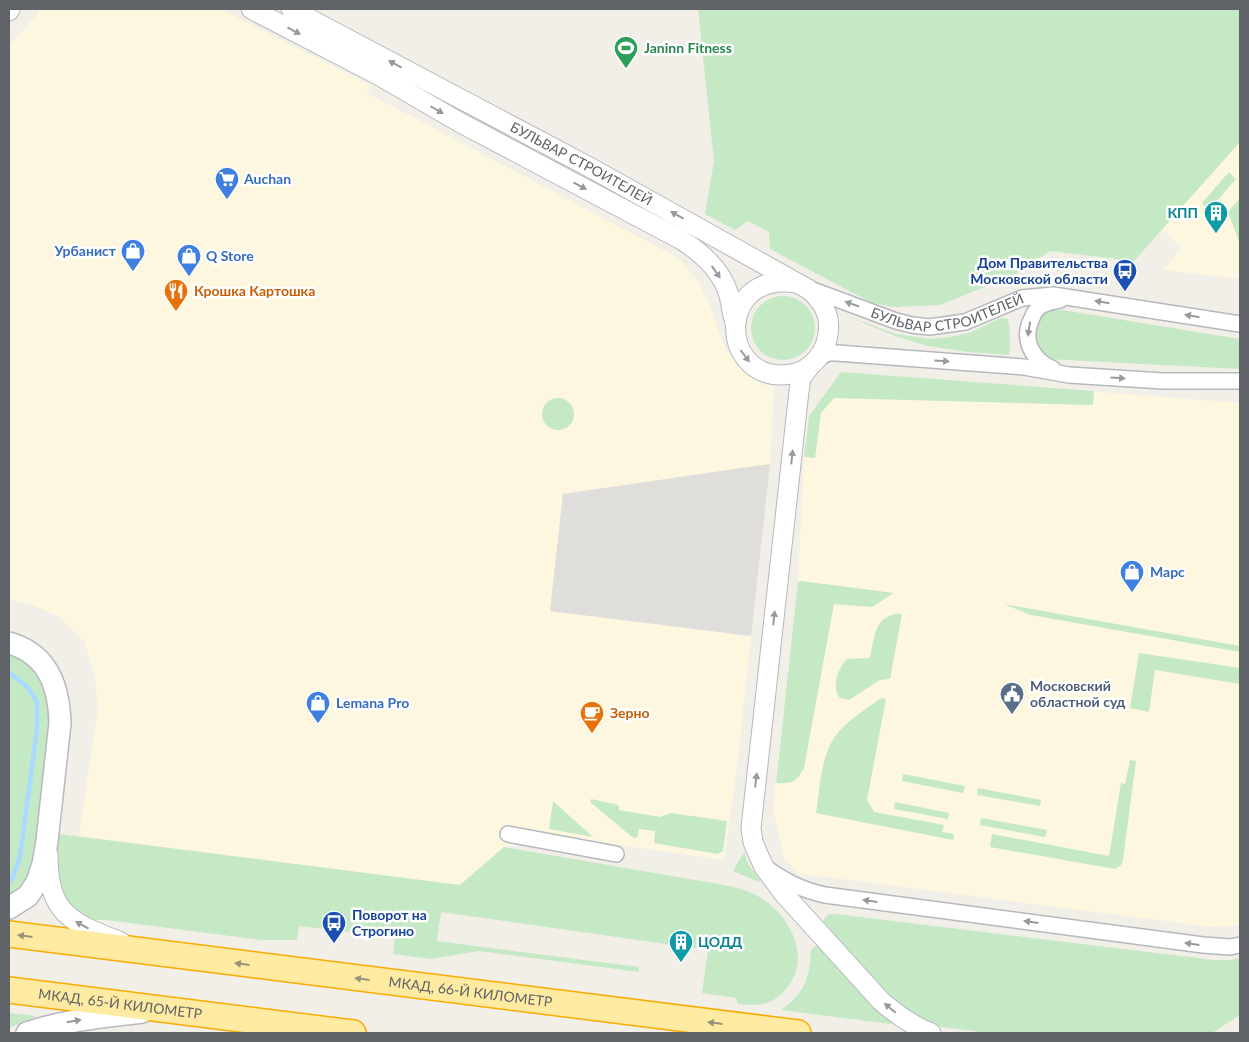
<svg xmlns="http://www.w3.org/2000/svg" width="1249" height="1042" font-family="Lato,sans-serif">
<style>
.commercial{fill:#fef7e0}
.industrial{fill:#e0deda}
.green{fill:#c5e8c5}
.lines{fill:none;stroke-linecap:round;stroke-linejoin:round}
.stream{stroke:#aadaff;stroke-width:4.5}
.minor-casing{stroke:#b5b8bc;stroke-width:18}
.tertiary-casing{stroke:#b5b8bc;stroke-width:21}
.secondary-casing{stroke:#b6babf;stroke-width:24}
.trunk-casing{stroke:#f9ab00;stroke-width:28}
.minor{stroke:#fff;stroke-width:15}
.tertiary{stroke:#fff;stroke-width:19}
.secondary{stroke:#fff;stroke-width:21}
.trunk{stroke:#feeaa1;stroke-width:25}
.oneway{fill:#979a9d}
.oneway2{fill:#97927c}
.labels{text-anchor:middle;stroke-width:5;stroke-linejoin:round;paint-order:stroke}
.leisure-label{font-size:14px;font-weight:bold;fill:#27864d;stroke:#fff;text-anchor:start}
.street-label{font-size:14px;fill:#5f6368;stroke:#fff}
.shop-label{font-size:14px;font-weight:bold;fill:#366cbe;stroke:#fff;text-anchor:start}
.culture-label{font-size:14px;font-weight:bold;fill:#0d838f;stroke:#fff;text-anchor:end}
.transit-label{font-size:14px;font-weight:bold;fill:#164399;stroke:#fff;text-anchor:end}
.food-label{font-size:14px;font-weight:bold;fill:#c56008;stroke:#fff;text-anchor:start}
.service-label{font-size:14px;font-weight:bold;fill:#4e5e75;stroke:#fff;text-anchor:start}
</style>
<rect width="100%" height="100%" fill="#f1efe8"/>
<!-- commercial -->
<path class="commercial" d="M38,9h182l150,76 -3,8 313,166 20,26 10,21 15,43 16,20 22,16 11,2 -4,77 -207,30 -13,117 201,25 -14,131 -13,93 -204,-29 -2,12 -14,4 -44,38 -381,-49 19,-129 -3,-32 -11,-34 -25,-24 -26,-12 -24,-5v-555l28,-30z
M1240,86v193l-77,-9 19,-22 -32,-32z
M841,372l399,31v522l-29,2 -415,-54 -13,-18 -10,-47 25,-226 6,-125 5,-41z"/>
<!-- industrial -->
<path class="industrial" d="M770,464l-19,172 -201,-25 13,-117z"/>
<!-- green -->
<path class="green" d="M698,9h542v133l-106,119 -84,-10 -36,24 -74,30 -46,2 -22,-4 -102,-54 -1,-17 -21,-11 -13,9 -30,-16 9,-53z
M1229,172l7,7 -27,31 -7,-7z
M1240,198v46l-12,-32z
M751 328a32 32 0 1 1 64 0a32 32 0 1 1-64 0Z
M1048,310h14l178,29v30l-193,-10c-18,-15 -18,-36 1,-49z
M842,314l54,20 34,5 20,-2 19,-4 32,-15h6c3,4 4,33 2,37l-41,-3 -40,-6 -33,-10z
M841,372l253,19 -1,14 -259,-7 -13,15 -6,45 -11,-1 5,-41z
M542 414a16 16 0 1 1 32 0a16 16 0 1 1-32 0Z
M801,581l93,12 -22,14 -38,-3 -30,164c-8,14 -11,16 -28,15l22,-201z
M1004,604l236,42v6l-209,-37z
M895,614h7l-12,65 -10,1 -31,20 -9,-2c-9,-10 -2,-30 7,-39l23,-1c4,-19 4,-39 25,-44z
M1139,653l101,15v16l-85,-14 -6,42 -19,-4z
M9,654l12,5 15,11 10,12 6,34 -16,141 -13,32 -14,10z
M881,698l5,1 -19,101 7,12 70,13 -2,7 12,2 -1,6 -137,-27c4,-23 4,-54 18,-75 10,-16 31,-28 47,-40z
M1130,760l6,1 -13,99 -2,5 -6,4 -125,-22 2,-13 117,22 12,-73 4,1z
M903,774l62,12 -2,7 -61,-12z
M978,788l63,12 -1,6 -63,-11z
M591,799l28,6v5l41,7 11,-4 56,8 -4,30 -5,3 -64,-11 1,-12 -16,-2 -2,9 -5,-1 -42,-35z
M553,801l40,36 -44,-8z
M895,802l54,11 -1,6 -54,-10z
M981,818l66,12 -2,7 -65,-12z
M58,834l402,51 44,-38 220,38c15,3 30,7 43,17 26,20 43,57 20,86 -5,6 -12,12 -18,14 -11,4 -20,3 -31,2l-2,-6 -34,-5 6,-43 -267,-38 -4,29 202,26v5l-160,-21 -48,8 -38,-5 2,-17 -96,-11 -2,14h-35l-156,-20h-19c-8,-7 -20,-15 -25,-26 -8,-19 -5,-40 -4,-60z
M744,852l4,12 12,16 -1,2 -26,-11z
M829,914h7l378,46h16l10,-2v57l-28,18h-223l-55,-7 -35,-15 -76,-87 1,-5z
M818,945l73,75v4l-110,-14c23,-16 29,-32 30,-60l3,-3z
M9,1013l28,3 -28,12z"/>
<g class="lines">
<!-- stream -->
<path class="stream" d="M9,672l19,16 9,14v27l-17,128 -7,20 -4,5"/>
<defs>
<g id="minor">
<path id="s1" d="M810,289l86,32 16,4 17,2 36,-5 57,-24 31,-3 187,29"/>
<path d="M817,359l11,-6h9l187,14 45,8 94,6h77"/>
<path d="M1053,369c-21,-9 -32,-30 -21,-51 2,-6 7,-12 13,-14 5,-2 10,-3 15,-4"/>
<path d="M508,834l108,20"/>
<path d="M769,870c19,13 34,20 56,25l378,50 27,2 10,-2"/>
</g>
<g id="tertiary">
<path d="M251,9l127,66 81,47 221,117c21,13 42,32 49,56 2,9 3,19 6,28"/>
<path id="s2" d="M291,9l302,160 215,120c4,3 8,7 11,11 16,19 11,49 -8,65 -8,7 -20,10 -31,10 -62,-2 -61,-104 16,-92"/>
<path d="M9,11l1,-2"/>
<path d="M810,366l-9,12 -2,13 -48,437 2,14 5,12 6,13 20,27 97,107c15,13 31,25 50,32"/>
<path d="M48,854c0,60 22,68 73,88"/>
</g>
<path id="secondary" d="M9,643c39,11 50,43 51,80l-13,118 -4,23 -6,18 -9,14 -19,12
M27,1033c37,-13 76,-16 115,-21"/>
<g id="trunk">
<path id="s3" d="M9,934l789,99"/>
<path id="s4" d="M9,990l344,43"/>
</g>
</defs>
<!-- minor casing -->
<use href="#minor" class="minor-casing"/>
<!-- tertiary casing -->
<use href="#tertiary" class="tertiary-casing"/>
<!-- secondary casing -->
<use href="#secondary" class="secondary-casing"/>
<!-- trunk casing -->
<use href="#trunk" class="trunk-casing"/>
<!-- minor -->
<use href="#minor" class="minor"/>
<!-- tertiary -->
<use href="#tertiary" class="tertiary"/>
<!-- secondary -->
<use href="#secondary" class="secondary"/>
<!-- trunk -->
<use href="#trunk" class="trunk"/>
</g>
<!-- one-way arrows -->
<defs><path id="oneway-solid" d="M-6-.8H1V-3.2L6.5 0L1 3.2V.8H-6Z" transform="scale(1.25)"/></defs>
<g class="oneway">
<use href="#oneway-solid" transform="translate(294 31) rotate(28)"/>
<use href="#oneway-solid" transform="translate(395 64) rotate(-152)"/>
<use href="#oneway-solid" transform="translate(437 110) rotate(30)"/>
<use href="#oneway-solid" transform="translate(580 186) rotate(28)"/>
<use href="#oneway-solid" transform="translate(677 215) rotate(-151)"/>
<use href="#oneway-solid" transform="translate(716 272) rotate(55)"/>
<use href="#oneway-solid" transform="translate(1102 302) rotate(-171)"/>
<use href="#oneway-solid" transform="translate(852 304) rotate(-161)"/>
<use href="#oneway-solid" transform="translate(1192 316) rotate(-170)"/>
<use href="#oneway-solid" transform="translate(1029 329) rotate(99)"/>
<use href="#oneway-solid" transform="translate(745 356) rotate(53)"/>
<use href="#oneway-solid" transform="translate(942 361) rotate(4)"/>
<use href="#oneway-solid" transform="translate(1118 378) rotate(4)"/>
<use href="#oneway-solid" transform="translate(792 457) rotate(-84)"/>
<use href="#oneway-solid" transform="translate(774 618) rotate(-84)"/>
<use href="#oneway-solid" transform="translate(756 780) rotate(-83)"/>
<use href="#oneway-solid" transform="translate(870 901) rotate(-172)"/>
<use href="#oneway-solid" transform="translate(1031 922) rotate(-172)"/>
<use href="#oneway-solid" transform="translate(82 925) rotate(-151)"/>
<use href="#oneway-solid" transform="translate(1192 944) rotate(-172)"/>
<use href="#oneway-solid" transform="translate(890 1008) rotate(-140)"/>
<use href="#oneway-solid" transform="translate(74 1021) rotate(-10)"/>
</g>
<g class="oneway2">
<use href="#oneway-solid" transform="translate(25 936) rotate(-173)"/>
<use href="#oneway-solid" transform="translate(242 964) rotate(-173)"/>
<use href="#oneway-solid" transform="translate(362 979) rotate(-173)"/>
<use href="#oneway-solid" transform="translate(715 1023) rotate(-173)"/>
</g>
<!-- icons -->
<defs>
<symbol id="stadium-pin" viewBox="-11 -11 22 30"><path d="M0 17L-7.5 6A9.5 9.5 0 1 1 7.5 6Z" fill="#2e9e5b" stroke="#fff"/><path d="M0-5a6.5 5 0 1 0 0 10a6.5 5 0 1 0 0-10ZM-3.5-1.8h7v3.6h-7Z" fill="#fff"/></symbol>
<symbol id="supermarket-pin" viewBox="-11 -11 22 30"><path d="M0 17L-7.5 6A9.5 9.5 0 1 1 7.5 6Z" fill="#3f7fe0" stroke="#fff"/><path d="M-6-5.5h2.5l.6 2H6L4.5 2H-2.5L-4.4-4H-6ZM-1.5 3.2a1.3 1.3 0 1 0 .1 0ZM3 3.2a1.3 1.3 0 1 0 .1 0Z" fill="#fff"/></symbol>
<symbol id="building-pin" viewBox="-11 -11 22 30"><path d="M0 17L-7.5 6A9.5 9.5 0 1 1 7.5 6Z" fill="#0f9aa8" stroke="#fff"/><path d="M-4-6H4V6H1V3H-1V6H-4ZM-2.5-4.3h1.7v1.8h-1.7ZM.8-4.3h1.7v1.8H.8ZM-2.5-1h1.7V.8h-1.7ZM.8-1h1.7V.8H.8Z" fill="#fff"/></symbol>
<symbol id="shop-pin" viewBox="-11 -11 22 30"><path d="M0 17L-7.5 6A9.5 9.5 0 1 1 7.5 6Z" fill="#3f7fe0" stroke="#fff"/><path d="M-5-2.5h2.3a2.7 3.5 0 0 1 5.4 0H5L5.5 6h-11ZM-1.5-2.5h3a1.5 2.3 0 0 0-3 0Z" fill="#fff"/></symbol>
<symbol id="bus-pin" viewBox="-11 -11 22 30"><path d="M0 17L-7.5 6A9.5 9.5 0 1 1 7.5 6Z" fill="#1a4fb4" stroke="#fff"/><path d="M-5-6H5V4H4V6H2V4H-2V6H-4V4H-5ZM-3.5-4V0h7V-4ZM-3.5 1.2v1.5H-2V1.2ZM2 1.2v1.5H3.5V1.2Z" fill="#fff"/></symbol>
<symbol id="restaurant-pin" viewBox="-11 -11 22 30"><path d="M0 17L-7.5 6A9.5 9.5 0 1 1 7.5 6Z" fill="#e8710a" stroke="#fff"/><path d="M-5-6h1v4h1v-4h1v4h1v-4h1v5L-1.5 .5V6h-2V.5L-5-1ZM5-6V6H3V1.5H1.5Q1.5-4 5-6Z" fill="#fff"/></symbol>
<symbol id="civic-pin" viewBox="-11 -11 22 30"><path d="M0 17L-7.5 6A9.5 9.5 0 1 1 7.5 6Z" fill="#5c6f8a" stroke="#fff"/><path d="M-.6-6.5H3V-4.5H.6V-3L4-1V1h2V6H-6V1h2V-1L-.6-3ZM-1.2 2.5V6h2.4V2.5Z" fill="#fff"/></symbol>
<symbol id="cafe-pin" viewBox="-11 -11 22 30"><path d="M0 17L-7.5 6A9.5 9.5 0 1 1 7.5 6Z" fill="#e8710a" stroke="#fff"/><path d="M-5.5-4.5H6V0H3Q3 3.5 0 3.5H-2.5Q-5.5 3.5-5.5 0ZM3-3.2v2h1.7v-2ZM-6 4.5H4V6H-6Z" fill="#fff"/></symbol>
</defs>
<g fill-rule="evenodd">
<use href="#stadium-pin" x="612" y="34" width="28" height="38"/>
<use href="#supermarket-pin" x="213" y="165" width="28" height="38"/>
<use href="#building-pin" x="1202" y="199" width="28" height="38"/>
<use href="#shop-pin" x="119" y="237" width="28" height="38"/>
<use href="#shop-pin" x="175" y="242" width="28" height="38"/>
<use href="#bus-pin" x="1111" y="257" width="28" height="38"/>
<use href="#restaurant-pin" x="162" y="277" width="28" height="38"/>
<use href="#shop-pin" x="1118" y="558" width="28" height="38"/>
<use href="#civic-pin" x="998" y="680" width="28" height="38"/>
<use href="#shop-pin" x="304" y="689" width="28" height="38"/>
<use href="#cafe-pin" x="578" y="699" width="28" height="38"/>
<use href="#bus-pin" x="320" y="909" width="28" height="38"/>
<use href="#building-pin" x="667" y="928" width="28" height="38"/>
</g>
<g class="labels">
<!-- leisure labels -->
<g class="leisure-label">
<text x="644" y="53">Janinn Fitness</text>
</g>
<!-- street labels -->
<g class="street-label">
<text dy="5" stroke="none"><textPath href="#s2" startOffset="329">БУЛЬВАР СТРОИТЕЛЕЙ</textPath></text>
<text dy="5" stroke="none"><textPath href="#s1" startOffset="145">БУЛЬВАР СТРОИТЕЛЕЙ</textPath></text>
<text dy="5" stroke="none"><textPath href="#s3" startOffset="465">МКАД, 66-Й КИЛОМЕТР</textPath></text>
<text dy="5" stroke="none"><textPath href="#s4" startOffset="112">МКАД, 65-Й КИЛОМЕТР</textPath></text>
</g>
<!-- shop labels -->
<g class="shop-label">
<text x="244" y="184">Auchan</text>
<text x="116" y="256" text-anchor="end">Урбанист</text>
<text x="206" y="261">Q Store</text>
<text x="1150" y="577">Марс</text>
<text x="336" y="708">Lemana Pro</text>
</g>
<!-- culture labels -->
<g class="culture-label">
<text x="1198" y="218">КПП</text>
<text x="698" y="947" text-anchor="start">ЦОДД</text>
</g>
<!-- transit labels -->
<g class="transit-label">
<text x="1108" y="268">Дом Правительства<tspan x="1108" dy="16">Московской области</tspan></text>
<text x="352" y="920" text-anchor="start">Поворот на<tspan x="352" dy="16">Строгино</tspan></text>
</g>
<!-- food labels -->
<g class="food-label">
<text x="194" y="296">Крошка Картошка</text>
<text x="610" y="718">Зерно</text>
</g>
<!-- service labels -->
<g class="service-label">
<text x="1030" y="691">Московский<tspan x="1030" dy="16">областной суд</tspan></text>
</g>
</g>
<!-- border -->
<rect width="1249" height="1042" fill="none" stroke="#5f6368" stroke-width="20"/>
</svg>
